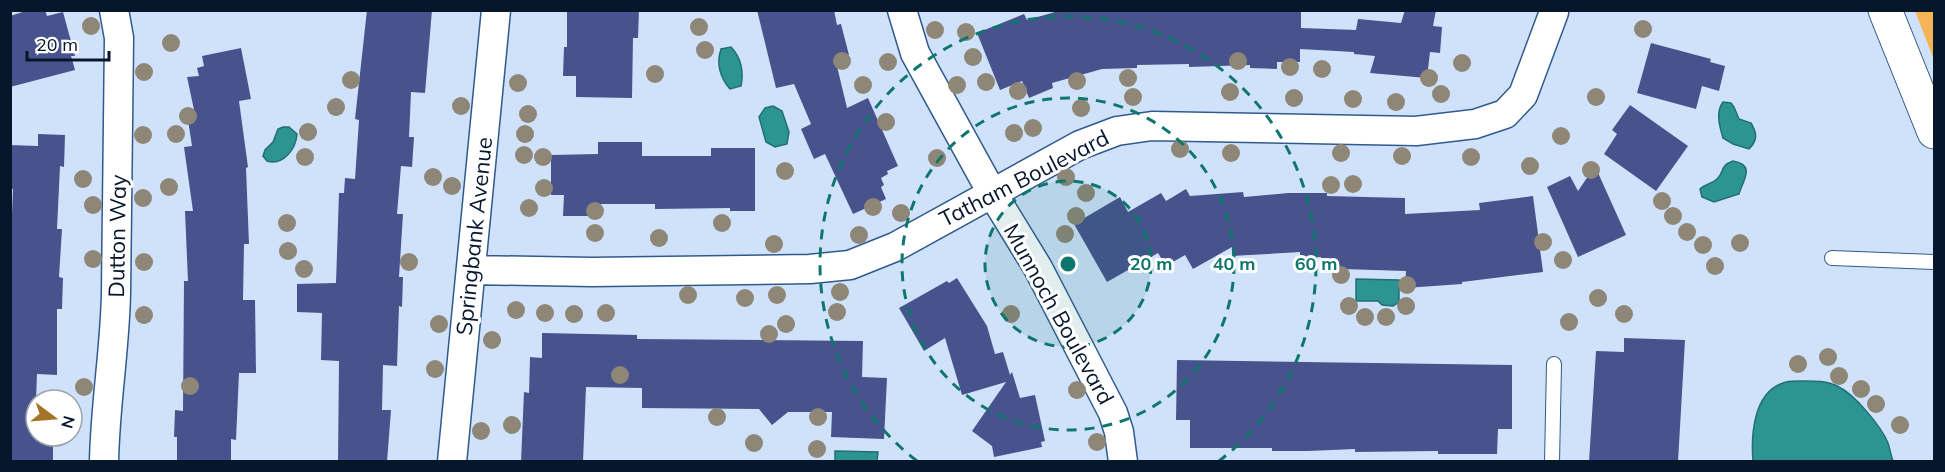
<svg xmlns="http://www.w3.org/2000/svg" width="1945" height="472" font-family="Mulish,sans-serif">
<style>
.green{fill:#f5b455}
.water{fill:#2c9594;stroke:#216f75;stroke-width:1.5}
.building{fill:#48528d}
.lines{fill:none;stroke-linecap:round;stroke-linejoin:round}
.lane-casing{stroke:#305a8d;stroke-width:16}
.street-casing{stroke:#305a8d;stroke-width:31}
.secondary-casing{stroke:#305a8d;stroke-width:35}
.lane{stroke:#fff;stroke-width:14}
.street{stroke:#fff;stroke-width:28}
.secondary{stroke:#fff;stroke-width:33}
.tree{fill:#8e8676}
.ring{fill:none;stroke:#0f766e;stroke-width:3;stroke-dasharray:10 8}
.labels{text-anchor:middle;stroke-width:6;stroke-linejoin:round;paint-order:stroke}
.street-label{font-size:22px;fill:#06172c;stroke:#fff}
.centre{fill:#0f766e;stroke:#fff;stroke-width:3}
.ring-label{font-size:18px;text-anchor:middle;font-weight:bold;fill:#0f766e;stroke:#fff;stroke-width:6;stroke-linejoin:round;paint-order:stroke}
</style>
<rect width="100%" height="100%" fill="#d0e2fa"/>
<!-- green -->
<path class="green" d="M1915,11h19v49z"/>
<!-- water -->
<path class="water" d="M731,47c10,10 13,25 10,39l-11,3c-10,-11 -14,-26 -9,-40z
M1723,102l8,1 3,4 5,12 12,4c6,10 7,17 -2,26l-16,-5 -10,-6c-3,-11 -8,-25 0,-36z
M773,106l9,5 7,21 -2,12 -12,3 -9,-5 -7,-25 6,-9z
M283,127h6l8,7c-1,15 -14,32 -30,27l-4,-5 2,-6 8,-8 5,-13z
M1733,161c23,4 10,19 6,33l-25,8 -12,-5 -2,-8c5,-5 12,-5 17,-10 8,-7 2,-13 16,-18z
M1356,279l43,1v22l-6,4 -11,-1 -4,-4h-22z
M1797,381c14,0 29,-1 42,6 16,8 42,39 49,56 2,6 3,13 5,18h-140c-2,-25 0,-68 30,-78 4,-2 10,-2 14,-2z
M835,451l43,1 -1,9h-42z"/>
<!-- building -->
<path class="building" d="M29,10h16l2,6 16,-4 12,44h-4l4,14 -65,17v-71z
M367,10h65l-7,83 -14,-1 -2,45h5l-2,30 -11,-1 -4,48h6l-4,63h4l-1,30 -3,-1 -2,60 -14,-1 -1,45h9l-4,52h-49l1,-101 -18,-1 1,-47 -25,-1v-28l39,-1 3,-90h5l1,-15 10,1 4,-59 -4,-1z
M567,10h72l-1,28h-5l-1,60 -56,-1v-21h-13l1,-29h3z
M757,10h77l3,15 4,-1 8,31 -14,3 12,50 21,-10 30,68 -11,5 1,3 -7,4 3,7 -3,2 5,12 -33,15 -28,-60 -11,5 -13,-30 10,-5 -17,-40 -18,4z
M1062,10h239v18l55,2 2,-11 43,4 4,-13h31l-3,16 9,1 -2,26 -10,-1 -3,26 -57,-5 5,-17 -21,-2v-2l-54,-3v13h-23v7l-27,-1v-3l-61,2v-3l-52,1v3l-35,1 -50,14 1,5 -24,10 -7,-17 -22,9 -23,-57 47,-19 3,6z
M1651,43l60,16 -1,3 15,4 -6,25 -17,-5 -6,23 -59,-16z
M241,48l10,51 -12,2 9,66 -2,1 3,76h-5l-1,56h12l1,73h-17l-3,67 -5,-1v23h-54v-25h-3l1,-27 8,1 1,-130h4l-3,-70h8l-9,-64 8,-1 -4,-26 8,-1 -9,-42 12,-1 -2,-8 7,-2 -2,-10z
M1630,105l58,41 -32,45 -52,-37 13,-20 -5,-4z
M38,134l27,1 -1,32 -4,-1 -3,63h5l-3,48 4,1 -1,31h-5v66l-20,-1 -1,26v36h13v5h4v21h-43v-199l3,-74h-3v-44l28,1z
M598,142h44v14h69v-8h44v63h-25v-3l-75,1v-5h-64v12h-28l1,-21h-13v-40l47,-1z
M1595,166l31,69 -48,22 -31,-70 23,-11 8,15z
M1186,189l4,7 53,-4 1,5 44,-4h39v3l78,2v16l75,-4 -1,-7 54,-7 10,76 -81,10v2l-57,4 1,-17 -64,-2v2h-21v-14h-21v-5l-68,4v-9l-39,22 -8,-14 -19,11 -8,-13 -51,29 -33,-58 46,-27 8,15 33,-19 5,8z
M957,278l30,48 8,28 8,-2 7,23 2,-3 8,26 15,-3 10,46 -4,1 1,5 -48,10 -2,-11 -20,-15 34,-49 -44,13 -17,-57 -21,13 -25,-43 48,-27 2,2z
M542,333l95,2v4l226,2 -1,36 25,1 -3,61 -53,-2 1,-25h-44l-16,13 -13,-16 -117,-1v-20l-56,-1 -3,75h-62l3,-70 5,1 1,-36 12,1z
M1624,338l61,2 -7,122h-89l7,-111 28,1z
M1177,360l335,5v64h-14l-1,25h-59v-3l-83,1v-3l-47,2h-36v-3h-82v-28h-14z"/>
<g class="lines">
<defs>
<path id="lane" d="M1832,258l102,4
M1552,462l2,-98"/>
<path id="street" d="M902,10l13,43 77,140 46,75 75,145 6,19 4,30
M471,270l121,2 218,-3 40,-4 45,-18 185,-102 37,-14 35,-5 264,5 59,-7 30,-10 18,-19 31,-83
M104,462c1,-57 11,-113 12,-169l3,-255 -5,-28
M452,462l44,-452"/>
<path id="secondary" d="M1885,10l49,122"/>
</defs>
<!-- lane casing -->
<use href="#lane" class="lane-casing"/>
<!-- street casing -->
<use href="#street" class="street-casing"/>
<!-- secondary casing -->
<use href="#secondary" class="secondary-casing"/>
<!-- lane -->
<use href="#lane" class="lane"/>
<!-- street -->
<use href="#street" class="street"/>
<!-- secondary -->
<use href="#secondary" class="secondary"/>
</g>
<!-- trees -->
<g class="tree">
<circle cx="91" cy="26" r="9"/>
<circle cx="699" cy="27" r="9"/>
<circle cx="1643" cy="29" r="9"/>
<circle cx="935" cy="30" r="9"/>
<circle cx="966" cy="32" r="9"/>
<circle cx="171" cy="43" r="9"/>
<circle cx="705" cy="50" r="9"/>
<circle cx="973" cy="57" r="9"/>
<circle cx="842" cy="61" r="9"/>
<circle cx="1238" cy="61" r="9"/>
<circle cx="888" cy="62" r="9"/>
<circle cx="1462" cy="63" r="9"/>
<circle cx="1290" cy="67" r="9"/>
<circle cx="1322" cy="69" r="9"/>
<circle cx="144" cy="72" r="9"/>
<circle cx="655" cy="74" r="9"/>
<circle cx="1128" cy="78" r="9"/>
<circle cx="1429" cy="78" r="9"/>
<circle cx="351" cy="80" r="9"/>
<circle cx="1077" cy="81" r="9"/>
<circle cx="986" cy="82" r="9"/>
<circle cx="518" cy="83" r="9"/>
<circle cx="863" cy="85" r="9"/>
<circle cx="957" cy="85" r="9"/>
<circle cx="1018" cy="91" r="9"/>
<circle cx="1230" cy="92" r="9"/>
<circle cx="1441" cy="94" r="9"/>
<circle cx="1133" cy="97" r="9"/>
<circle cx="1596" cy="97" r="9"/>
<circle cx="1294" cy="98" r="9"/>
<circle cx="1353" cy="99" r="9"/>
<circle cx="1396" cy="102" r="9"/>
<circle cx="461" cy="106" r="9"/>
<circle cx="336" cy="107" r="9"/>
<circle cx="1081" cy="108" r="9"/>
<circle cx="528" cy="114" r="9"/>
<circle cx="188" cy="116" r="9"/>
<circle cx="886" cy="122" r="9"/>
<circle cx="1033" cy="128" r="9"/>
<circle cx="308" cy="132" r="9"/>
<circle cx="1014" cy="133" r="9"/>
<circle cx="176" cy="134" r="9"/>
<circle cx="525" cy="134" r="9"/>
<circle cx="143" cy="135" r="9"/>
<circle cx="1561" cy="136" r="9"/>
<circle cx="1180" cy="149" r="9"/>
<circle cx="1231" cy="153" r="9"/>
<circle cx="1341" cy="153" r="9"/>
<circle cx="524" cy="155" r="9"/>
<circle cx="1402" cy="156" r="9"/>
<circle cx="305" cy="157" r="9"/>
<circle cx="543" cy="157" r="9"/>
<circle cx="1471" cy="157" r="9"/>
<circle cx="937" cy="158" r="9"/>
<circle cx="1530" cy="166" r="9"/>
<circle cx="1591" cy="170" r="9"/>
<circle cx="785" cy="171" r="9"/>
<circle cx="433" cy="177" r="9"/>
<circle cx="1066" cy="177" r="9"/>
<circle cx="83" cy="179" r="9"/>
<circle cx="1353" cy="184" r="9"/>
<circle cx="1331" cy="185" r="9"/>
<circle cx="452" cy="186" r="9"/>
<circle cx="169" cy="187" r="9"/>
<circle cx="544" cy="188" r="9"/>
<circle cx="1086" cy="193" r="9"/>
<circle cx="143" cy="198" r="9"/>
<circle cx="1662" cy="201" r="9"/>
<circle cx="93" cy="205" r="9"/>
<circle cx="873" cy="207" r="9"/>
<circle cx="529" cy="208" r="9"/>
<circle cx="595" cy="211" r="9"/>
<circle cx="901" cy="213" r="9"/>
<circle cx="1076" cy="216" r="9"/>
<circle cx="1673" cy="216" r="9"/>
<circle cx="287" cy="223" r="9"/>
<circle cx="722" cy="223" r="9"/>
<circle cx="1687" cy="232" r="9"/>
<circle cx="595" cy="233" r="9"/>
<circle cx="1065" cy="234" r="9"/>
<circle cx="859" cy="235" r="9"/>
<circle cx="659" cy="238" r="9"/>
<circle cx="1543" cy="242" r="9"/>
<circle cx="1740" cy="243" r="9"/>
<circle cx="774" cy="244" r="9"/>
<circle cx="1703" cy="245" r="9"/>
<circle cx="288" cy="251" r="9"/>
<circle cx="93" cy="259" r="9"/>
<circle cx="1563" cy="260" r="9"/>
<circle cx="144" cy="262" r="9"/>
<circle cx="409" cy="262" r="9"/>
<circle cx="1715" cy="266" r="9"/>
<circle cx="304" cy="269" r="9"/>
<circle cx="1341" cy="275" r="9"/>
<circle cx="1407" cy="285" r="9"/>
<circle cx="840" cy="292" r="9"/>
<circle cx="688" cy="295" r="9"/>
<circle cx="777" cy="295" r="9"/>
<circle cx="745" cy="298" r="9"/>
<circle cx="1598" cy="298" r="9"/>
<circle cx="1349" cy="306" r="9"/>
<circle cx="1406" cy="306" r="9"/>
<circle cx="516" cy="310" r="9"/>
<circle cx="837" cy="312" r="9"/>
<circle cx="545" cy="313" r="9"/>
<circle cx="606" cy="313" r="9"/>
<circle cx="574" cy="314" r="9"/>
<circle cx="1011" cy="314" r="9"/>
<circle cx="1624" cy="314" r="9"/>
<circle cx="144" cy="315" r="9"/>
<circle cx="1365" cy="317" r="9"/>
<circle cx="1386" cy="317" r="9"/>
<circle cx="1569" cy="322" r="9"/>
<circle cx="439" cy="324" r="9"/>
<circle cx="786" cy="324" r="9"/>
<circle cx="769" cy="334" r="9"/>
<circle cx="492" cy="340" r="9"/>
<circle cx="1828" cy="357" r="9"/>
<circle cx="1798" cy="364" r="9"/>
<circle cx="435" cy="369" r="9"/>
<circle cx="620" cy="375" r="9"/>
<circle cx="1839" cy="376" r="9"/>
<circle cx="190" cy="386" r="9"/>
<circle cx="84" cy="387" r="9"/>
<circle cx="1861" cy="389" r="9"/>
<circle cx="1077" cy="390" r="9"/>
<circle cx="1876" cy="404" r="9"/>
<circle cx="717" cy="417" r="9"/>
<circle cx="818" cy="417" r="9"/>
<circle cx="512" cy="425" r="9"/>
<circle cx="1900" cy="425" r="9"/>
<circle cx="481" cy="431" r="9"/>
<circle cx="1097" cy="442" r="9"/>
<circle cx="754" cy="443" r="9"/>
<circle cx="817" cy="449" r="9"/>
</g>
<!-- distance rings -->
<circle cx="1068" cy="264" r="83" fill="#0f766e" fill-opacity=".12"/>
<g class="ring">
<circle cx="1068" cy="264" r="83"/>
<circle cx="1068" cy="264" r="166"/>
<path d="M917 461A248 248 0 1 1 1219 461"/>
</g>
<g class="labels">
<!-- street labels -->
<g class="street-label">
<text transform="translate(1024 178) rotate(-27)" y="8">Tatham Boulevard</text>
<text transform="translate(117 236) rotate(-89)" y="8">Dutton Way</text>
<text transform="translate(474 236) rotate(-84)" y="8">Springbank Avenue</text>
<text transform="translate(1059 314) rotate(61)" y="8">Munnoch Boulevard</text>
</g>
</g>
<circle cx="1068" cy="264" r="9" class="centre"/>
<g class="ring-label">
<text x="1151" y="270">20 m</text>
<text x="1234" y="270">40 m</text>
<text x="1316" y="270">60 m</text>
</g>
<!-- border -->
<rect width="1945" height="472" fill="none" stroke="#06172c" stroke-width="24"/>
<!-- north arrow -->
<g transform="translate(54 418) rotate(106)"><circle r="28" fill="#ffffff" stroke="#9ba2ab" stroke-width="1.5"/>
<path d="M0-4.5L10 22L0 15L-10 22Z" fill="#a47428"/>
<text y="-9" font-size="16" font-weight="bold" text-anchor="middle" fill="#06172c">N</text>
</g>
<!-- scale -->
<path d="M27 51v9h82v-9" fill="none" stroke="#06172c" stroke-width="3"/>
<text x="36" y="51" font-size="18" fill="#06172c" stroke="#ffffff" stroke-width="4.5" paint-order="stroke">20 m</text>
</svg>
